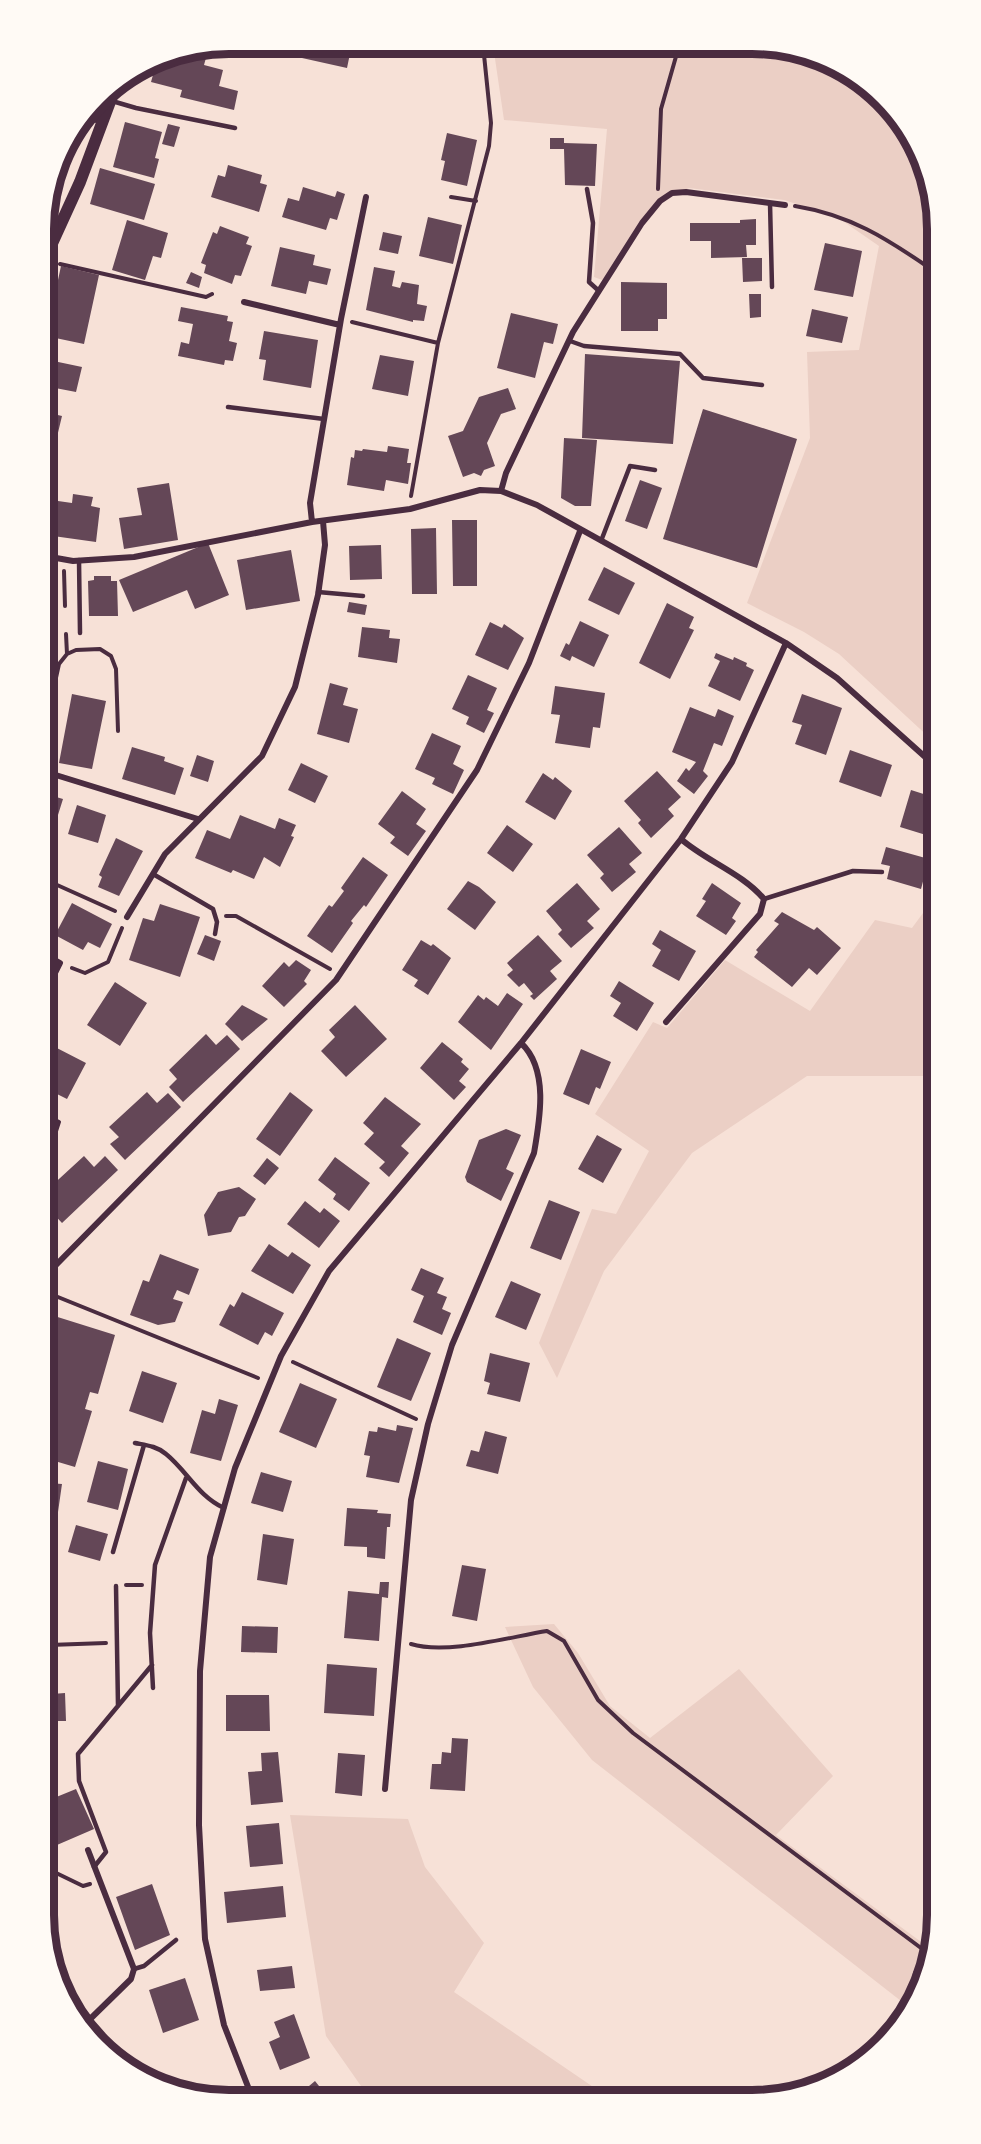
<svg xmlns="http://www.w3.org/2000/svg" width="981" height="2144" font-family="'Source Serif 4',serif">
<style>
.green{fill:#ebcfc5}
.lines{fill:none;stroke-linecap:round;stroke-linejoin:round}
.stream{stroke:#dcb8b0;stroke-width:6}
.building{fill:#644757}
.path{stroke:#4a2c40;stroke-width:4}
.service{stroke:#4a2c40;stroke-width:4.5}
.minor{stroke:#4a2c40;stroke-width:6}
.secondary{stroke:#4a2c40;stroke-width:12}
.rim{fill:none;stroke:#4a2c40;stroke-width:8}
</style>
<rect width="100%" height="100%" fill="#f7e1d7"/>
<!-- green -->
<path class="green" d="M493,45l295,2 87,43 31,36 25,54 2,561 -94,-87 -35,-22 -57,-29 63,-165 -3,-86 52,-2 20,-104 -42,-29 -53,-17 -95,-12 -29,13 -55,80 -11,-4 13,-148 -103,-9z
M934,898v178h-127l-115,77 -88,118 -47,107 -18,-35 53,-134 24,5 33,-63 -54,-37 58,-92 14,6 58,-68 85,51 65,-91 37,8z
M554,1624l24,29 32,53 40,32 89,-69 94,107 -57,59 152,112 6,-6 -10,45 -14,22 -318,-248 -59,-73 -28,-60z
M290,1815l118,4 17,48 59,76 -30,49 151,103 -237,1 -42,-60z"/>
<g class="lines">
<!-- stream -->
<path class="stream" d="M44,225l5,-10v-18"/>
</g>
<!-- building -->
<path class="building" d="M225,44h33l-2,8z
M277,44h75l-5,24 -72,-16z
M209,47l-5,18 19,5 -4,16 19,5 -4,19 -54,-13 2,-7 -31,-8 7,-25z
M125,122l37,10 -7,26 4,1 -5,19 -41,-11z
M168,124l12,3 -6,20 -12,-3z
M447,133l30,7 -10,46 -26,-6 4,-19 -4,-1z
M550,138h14v5l33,1 -2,42 -30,-1 -1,-36h-14z
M228,165l34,10 -2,8 7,2 -8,27 -48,-15 7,-22 7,2z
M100,168l55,16 -11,36 -54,-16z
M303,187l32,10 2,-6 8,3 -8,26 -7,-2 -4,12 -44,-13 6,-19 11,3z
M428,217l34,8 -9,39 -34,-8z
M756,219v26h-10l1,12 -36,1v-17h-21v-18h50v-3z
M127,220l41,13 -7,25 -8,-2 -8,24 -33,-10z
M220,226l29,11 -3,7 6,2 -11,30 -6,-1 -3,9 -28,-11 2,-8 -5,-2 12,-31 4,2z
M383,232l19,4 -4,18 -19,-4z
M825,243l37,8 -9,46 -39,-7z
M280,247l35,8 -2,10 18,4 -4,16 -18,-4 -3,13 -35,-8z
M742,258h20v23l-19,1z
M61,266l38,9 -15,69 -38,-8z
M374,267l21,4 -3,15 8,2 2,-6 17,3 -2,19 10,2 -3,15 -11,-1v2l-47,-12z
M191,272l11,5 -3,11 -13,-5z
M621,282l46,1v36h-9v12h-37z
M749,294h12v23l-11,1z
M181,307l47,9 -1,5 6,1 -4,19 8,2 -4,18 -8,-1 -1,5 -46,-9 3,-14 8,2 4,-20 -15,-3z
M812,309l36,8 -6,26 -36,-7z
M511,313l47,11 -5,20 -9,-2 -9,36 -38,-10z
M264,331l54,9 -7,48 -48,-8 3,-20 -7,-1z
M585,354l95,7 -7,83 -91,-6z
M380,355l34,6 -6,35 -36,-7z
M44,359l38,8 -6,25 -26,-5 -4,22z
M508,388l8,21 -15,5 -14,29 8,23 -11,4 -3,6 -7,-3 -11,4 -15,-41 15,-5 16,-34z
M703,409l94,30 -40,129 -94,-29z
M45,412l17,4 -6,25 -11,-2z
M564,438l33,2 -6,66h-16l-14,-8z
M388,446l21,3 -2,14h4l-3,21 -22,-4 -2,11 -37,-6 4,-28 3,1 1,-8 7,1 1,-2 24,3z
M640,480l22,8 -15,41 -22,-8z
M169,483l9,57 -54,9 -5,-31 23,-3 -5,-27z
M73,494l20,3 -2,9 9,2 -4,34 -50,-7 5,-35 21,3z
M452,520h25v66h-24z
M436,528l1,66h-25l-1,-65z
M208,543l21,52 -34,14 -8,-19 -54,22 -14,-32z
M381,545l1,34 -32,1 -1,-34z
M291,550l9,51 -54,9 -9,-50z
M604,567l31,16 -16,32 -31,-15z
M94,576h17v5h6l1,35h-29l-1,-35 6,-1z
M349,602l18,3 -2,10 -18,-3z
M667,603l27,14 -5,11 5,2 -24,49 -31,-16z
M580,621l29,14 -15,32 -22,-11 -2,5 -10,-5 6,-13 3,2z
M490,622l12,6 2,-4 20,14 -16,32 -33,-15z
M362,627l28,3 -1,8 11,1 -3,24 -39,-6z
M45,639l13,4 -12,41z
M716,653l17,7 1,-3 13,6 -1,3 8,4 -14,31 -32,-15 12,-25 -6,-3z
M468,675l29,13 -10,22 7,3 -10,20 -18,-9 3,-7 -17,-8z
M330,683l18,5 -5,17 15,4 -9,34 -32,-9z
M555,686l50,7 -5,35 -7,-1 -3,21 -35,-5 5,-28 -9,-1z
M72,694l34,7 -14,68 -33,-6z
M802,694l40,14 -16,47 -31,-11 7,-19 -10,-3z
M690,707l25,10 3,-8 16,7 -12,30 -8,-3 -11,28 5,5 -14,18 -17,-13 9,-13 3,3 7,-9 -24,-10z
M432,733l29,13 -8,18 11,6 -11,24 -21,-10 3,-6 -20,-9z
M132,747l33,10 -1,4 20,7 -9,27 -53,-16z
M850,750l42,15 -11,32 -42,-15z
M197,755l17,6 -6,21 -18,-6z
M301,763l27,13 -13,27 -27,-13z
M657,771l24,26 -13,12 6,7 -23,22 -13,-15 3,-3 -17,-19z
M543,773l10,7 2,-3 17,14 -17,29 -30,-18z
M911,790l22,7v15l-7,23 -26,-8z
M402,791l24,18 -10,15 10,7 -18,25 -18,-13 5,-6 -17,-13z
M46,794l17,5 -16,51h-1z
M77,805l29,10 -8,28 -30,-9z
M240,815l35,14 4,-11 17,7 -5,11 3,1 -14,30 -16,-10 -10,22 -21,-9 -2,3 -36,-15 12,-28 23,9z
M507,825l26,19 -20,28 -26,-19z
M619,827l23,26 -13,11 7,8 -24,20 -12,-14 4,-4 -17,-19z
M116,838l27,13 -24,45 -21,-9 4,-10 -3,-2z
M886,847l43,12 -8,30 -34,-10 3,-13 -9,-2z
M363,857l25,18 -22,32 -2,-2 -13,16 2,2 -21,30 -25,-17 22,-31 3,2 12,-16 -3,-3z
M468,881l11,6 17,15 -21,28 -28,-21z
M577,883l23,26 -13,12 7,7 -23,20 -13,-14 4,-4 -16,-19z
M712,883l29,20 -9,15 4,3 -10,14 -30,-19 10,-15 -4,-2z
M72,903l40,21 -12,24 -12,-6 -5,8 -28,-15z
M160,904l40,13 -20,60 -51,-17 14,-42 11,3z
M782,912l32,18 3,-3 24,21 -24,27 -8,-7 -17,19 -38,-30 4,-5 -2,-2 23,-26 -5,-3z
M660,930l36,21 -17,30 -27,-15 9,-16 -9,-6z
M205,935l16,6 -7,20 -17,-7z
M538,935l24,26 -12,10 7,8 -23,21 -4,-4 3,-2 -9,-11 -5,4 -12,-12 6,-5 -6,-7z
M421,940l10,6 2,-2 18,14 -23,37 -14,-9 4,-6 -16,-10z
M296,960l15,10 -7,11 3,3 -23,23 -22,-21 22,-24 5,5z
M619,981l35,22 -17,28 -24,-15 8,-13 -11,-7z
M115,982l32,21 -27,43 -33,-21z
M507,993l16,11 -32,46 -33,-28 20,-27 6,5 2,-3 12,9z
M242,1005l26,14 -26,22 -17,-17z
M355,1005l32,34 -41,38 -25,-26 14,-14 -6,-7z
M206,1034l10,11 11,-10 13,14 -57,53 -14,-15 8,-8 -8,-9z
M442,1042l21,17 -2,3 8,7 -10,12 7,6 -12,13 -34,-32z
M51,1045l35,18 -19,36 -20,-10v-35z
M581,1049l30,13 -11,27 -4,-2 -7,18 -26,-11z
M147,1092l10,11 11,-10 13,14 -56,53 -15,-16 9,-7 -10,-10z
M290,1092l23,18 -33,46 -24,-17z
M385,1097l36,27 -20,22 8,7 -20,24 -10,-9 6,-6 -21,-18 10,-11 -11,-10z
M506,1129l15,6 -15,34 8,4 -13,28 -34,-19 -2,-5 14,-37z
M597,1135l25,14 -19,34 -25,-14z
M84,1156l10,11 11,-11 13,14 -56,53 -14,-15 8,-8 -9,-10z
M335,1157l35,26 -21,28 -16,-12 3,-5 -18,-14z
M267,1158l12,10 -14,17 -12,-9z
M239,1187l17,12 -11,17 -6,1 -8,15 -23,4 -4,-21 14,-23z
M549,1200l31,12 -19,48 -31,-12z
M305,1201l15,12 4,-5 16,13 -21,27 -32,-24z
M269,1244l19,13 4,-5 19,13 -18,29 -42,-23z
M160,1254l39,15 -10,26 -12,-5 -4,9 10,3 -8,20 -17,3 -28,-10 13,-35 6,2z
M421,1268l23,10 -7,15 10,4 -5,12 9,4 -9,22 -29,-13 11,-26 -13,-6z
M511,1281l30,13 -15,36 -31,-13z
M242,1292l42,21 -12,23 -7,-4 -7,13 -39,-20 11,-21 4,3z
M48,1314l67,21 -17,59 -8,-2 -5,17 7,2 -17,56 -27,-8z
M397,1338l34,15 -20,48 -34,-14z
M490,1353l40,10 -10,39 -33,-8 3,-11 -6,-2z
M142,1371l35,12 -14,40 -34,-12z
M300,1383l37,16 -21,49 -37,-16z
M219,1399l19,6 -17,56 -31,-8 12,-43 13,4z
M397,1425l16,3 -14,55 -33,-6 4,-21 -6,-1 5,-24 8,1 1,-5 18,4z
M485,1431l22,6 -9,37 -32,-8 5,-16 8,2z
M98,1461l30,8 -10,41 -31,-8z
M261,1472l31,9 -9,31 -32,-9z
M48,1483l14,1 -7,49 -7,-1z
M347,1508l31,2 -1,3 14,1 -1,13h-3l-2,32 -18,-2v-10l-23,-1z
M76,1525l32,9 -8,27 -32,-9z
M263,1534l31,5 -7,46 -30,-5z
M462,1565l24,4 -9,52 -25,-5z
M380,1582h9l-1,16 -6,-1 -3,44 -35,-3 4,-47 31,3z
M242,1626l36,1 -1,26 -36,-1z
M49,1652l3,42 13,-1 1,28h-10v5h-7z
M327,1664l50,4 -3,48 -50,-3z
M226,1695h43l1,36h-44z
M452,1738l16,1 -3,52 -35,-2 2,-25h9l1,-12 9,1z
M278,1752l5,50 -32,3 -3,-33 14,-1 -1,-18z
M338,1753l27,2 -3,41 -27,-3z
M76,1789l18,40 -44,19 -1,-48z
M279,1823l4,41 -33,3 -4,-41z
M152,1884l18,51 -35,15 -19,-53z
M283,1886l3,31 -59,6 -3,-31z
M292,1966l3,22 -35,3 -3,-21z
M185,1978l14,42 -36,13 -14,-43z
M294,2014l16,44 -30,12 -11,-28 11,-5 -6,-15z
M315,2081l12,15 -31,1z"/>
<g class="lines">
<!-- path -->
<path class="path" d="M658,189l3,-80 18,-63
M451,197l25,4
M795,206c55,9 91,32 136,63
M60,264l146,33 6,-3
M352,322l86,21
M411,496l27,-153 51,-197 2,-23 -8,-78
M64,571l1,35
M66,634l1,20
M46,723l13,-59 8,-10 9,-4 24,-1 11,7 5,13 2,62
M46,880l69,31
M226,916h10l94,53
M72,968l13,5 23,-11 14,-34
M47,1116l12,6 -12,37
M48,1287l3,-9
M48,1293l210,85
M293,1362l123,57
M126,1585h16
M411,1644c36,11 98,-7 136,-13l17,10 34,59 35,33 296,221
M49,1645l57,-2
M50,1870l33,16 7,-2
M916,1998l-4,-3 3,-22 17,-24"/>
<!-- service -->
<path class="service" d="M112,101l24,7 99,20
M587,189l6,34 -4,59 10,9
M770,203l2,84
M570,341l14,5 96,8 23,24 59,7
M228,407l96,12
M601,541l29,-75 25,4
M79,560l1,73
M318,592l45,4
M153,874l60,35 4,13 -2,12
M764,899l89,-28 29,1
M135,1443c10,2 22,3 31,11 21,17 32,42 58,54
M113,1552l31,-107
M116,1586l2,120
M153,1688l-3,-55 5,-68 31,-87
M94,1867l12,-15 -27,-71 -1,-27 74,-89
M134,1969l10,-3 32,-26"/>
<!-- minor -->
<path class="minor" d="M86,116l18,7
M244,302l96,23
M501,491l5,-18 67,-141 69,-109 18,-22 12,-8 14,-1 99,13
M312,522l-2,-19 31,-184 25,-122
M45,556l28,5 61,-4 178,-35 98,-13 70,-19 21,1 36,14 249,138 51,35 96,86
M46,772l152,47
M127,917l38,-63 97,-98 33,-69 23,-92 7,-50 -2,-24
M46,955l14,8 -13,26
M666,1022l94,-108 4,-15c-22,-26 -58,-38 -83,-60
M54,1267l282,-287 141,-210 52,-107 51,-132
M385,1789l26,-289 17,-76 24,-79 82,-192c6,-34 15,-84 -13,-110
M83,2026l48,-47 3,-10 -46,-119
M252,2097l-28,-72 -19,-86 -6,-114 1,-154 10,-114 25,-89 46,-112 48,-85 192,-228 160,-204 51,-77 54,-119"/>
<!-- secondary -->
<path class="secondary" d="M44,261l36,-79 37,-99"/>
</g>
<!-- crop -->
<path d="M0 0H981V2144H0ZM229 54H752A175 175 0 0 1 927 229V1915A175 175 0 0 1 752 2090H229A175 175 0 0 1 54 1915V229A175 175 0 0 1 229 54Z" fill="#fffaf5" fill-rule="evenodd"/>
<path class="rim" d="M229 54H752A175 175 0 0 1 927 229V1915A175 175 0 0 1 752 2090H229A175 175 0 0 1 54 1915V229A175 175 0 0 1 229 54Z"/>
</svg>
